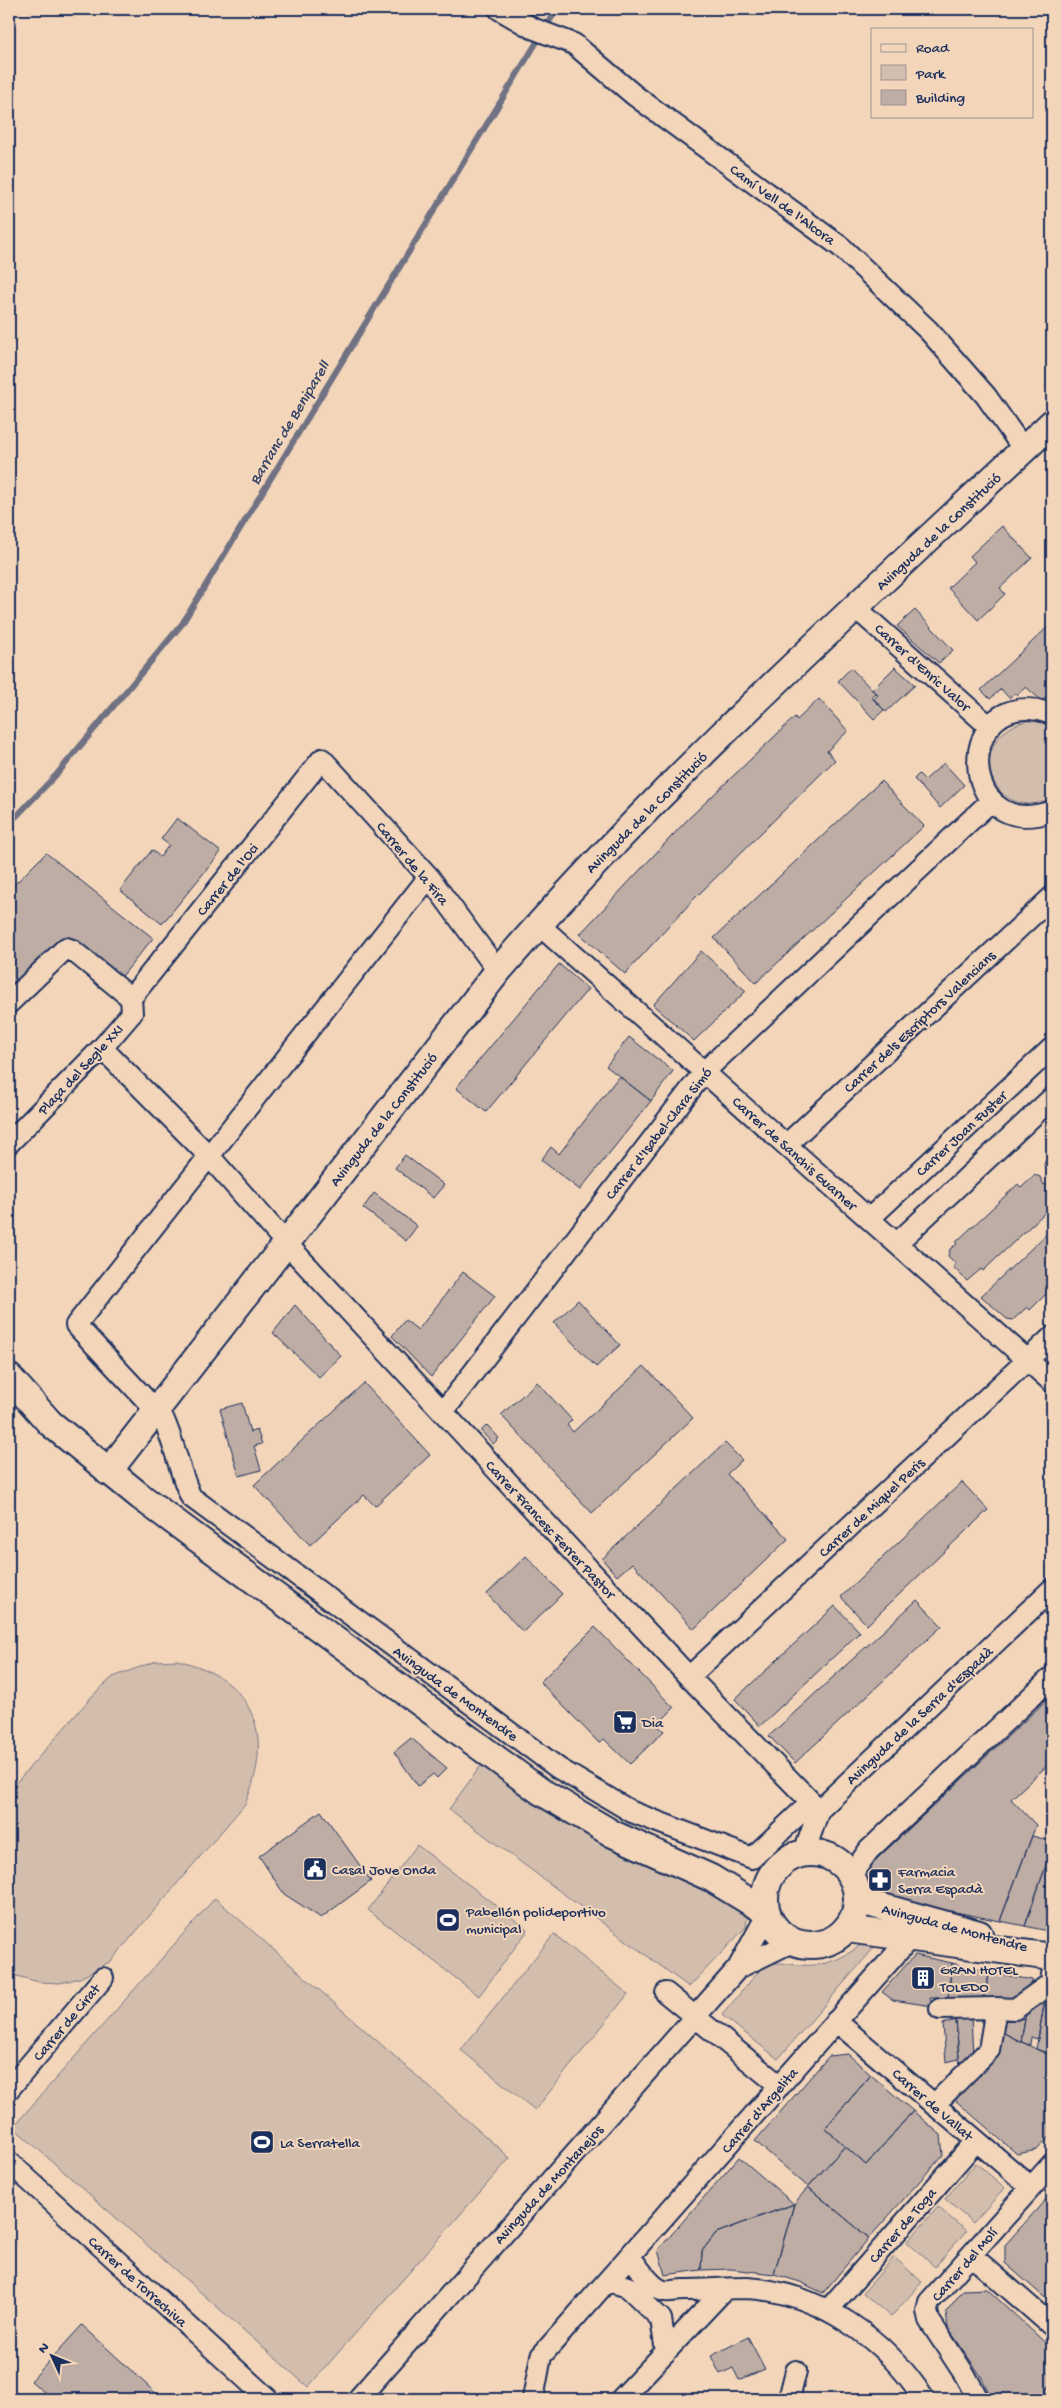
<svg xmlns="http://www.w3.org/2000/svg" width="1061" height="2408" font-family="'Gochi Hand',sans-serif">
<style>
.green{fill:#d3bead;stroke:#777686}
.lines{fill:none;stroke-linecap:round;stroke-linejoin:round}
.stream{stroke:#707182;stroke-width:6}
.building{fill:#beada4;stroke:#1b2f5e}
.minor-casing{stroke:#1b2f5e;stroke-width:24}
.major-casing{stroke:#1b2f5e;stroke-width:30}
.minor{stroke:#f3d6ba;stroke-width:20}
.major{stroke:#f3d6ba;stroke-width:26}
.labels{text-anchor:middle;stroke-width:4;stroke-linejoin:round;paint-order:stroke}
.street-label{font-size:15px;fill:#1b2f5e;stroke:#f3d6ba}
.poi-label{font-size:15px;fill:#1b2f5e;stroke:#f3d6ba;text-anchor:start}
.water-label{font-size:16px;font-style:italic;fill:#37456a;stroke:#f3d6ba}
</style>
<rect width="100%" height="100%" fill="#f3d6ba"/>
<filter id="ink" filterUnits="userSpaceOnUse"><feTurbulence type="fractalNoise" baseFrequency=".02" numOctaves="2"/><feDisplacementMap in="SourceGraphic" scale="10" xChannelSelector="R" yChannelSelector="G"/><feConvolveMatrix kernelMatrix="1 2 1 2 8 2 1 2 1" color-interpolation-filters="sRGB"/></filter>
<g filter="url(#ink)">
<!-- green -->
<path class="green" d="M1031,720l21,5v75c-66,24 -90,-67 -21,-80z
M177,1660c76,18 99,74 68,144l-134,157 -31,17 -20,5 -21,-1 -30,-8v-183l85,-97 19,-17 43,-16z
M482,1764l124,80 142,68 -2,15 -57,60 -240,-178z
M417,1845l111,85 -49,66 -111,-86z
M215,1898l295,260 -202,229 -295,-260z
M554,1934l74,60 -93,116 -74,-60z
M863,1943l11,2 -1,4 -95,110 -56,-44 42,-50c13,-4 22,-1 35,0 25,2 44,-6 64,-22z
M976,2163l29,25 -32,35 -28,-24z
M938,2207l28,24 -31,36 -28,-25z
M894,2257l28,25 -31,35 -28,-24z"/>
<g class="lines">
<!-- stream -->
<path class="stream" d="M9,824l48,-50 125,-150 375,-615"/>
</g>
<!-- building -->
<path class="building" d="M1002,526l30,32 -32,30 5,6 -27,26 -30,-32 27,-26 -5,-6z
M915,610l38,40 -14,13 -42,-37z
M1052,623v68l-10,10 -16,-14 -9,8 -2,-2 -6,5 -8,-9 -11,10 -9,-9z
M895,667l20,18 -29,27 -12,-13 4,-4 -6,-5z
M851,668l24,25 -4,4 13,13 -10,9 -36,-38z
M819,699l29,32 -21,20 8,9 -141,139 -69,75 -45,-40 107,-114 108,-103 2,3z
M944,763l20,22 -24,23 -26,-29 5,-5 6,6z
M881,781l43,45 -168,157 -42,-45z
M177,818l44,34 -59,72 -42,-34 32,-40 8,7 9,-12 -8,-6z
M46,853l107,85 -34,42 -53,-44 -57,57v-103z
M701,951l45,40 -52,50 -41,-36z
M559,964l29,25 -102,123 -30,-24z
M629,1037l44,34 -22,30 -45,-35z
M619,1076l32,25 -71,89 -39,-30 10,-13 8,7z
M405,1155l39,30 -11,13 -38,-30z
M1052,1155v19l-8,-8 1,-5z
M1035,1175l5,2 4,8 2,-1 6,6v16l-69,65 -2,-2 -14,12 -14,-14 3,-3 -8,-8 2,-7 7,-5 -1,-2 62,-58 3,4z
M374,1193l43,33 -11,15 -43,-33z
M1052,1229v59l-22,22 -3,-3 -14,13 -6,-1 -26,-23z
M463,1272l32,24 -64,81 -39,-41 13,-16 13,10z
M578,1300l42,45 -24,22 -42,-44z
M295,1305l46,51 -22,21 -46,-44z
M644,1366l49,52 -101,95 -91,-98 36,-33 35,38 -5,5 6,7z
M364,1383l66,72 -55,51 -11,-11 -54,50 -56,-60z
M242,1403l8,29 7,-2 5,14 -8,2 7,24 -22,6 -19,-67z
M487,1425l12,13 -6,6 -12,-13z
M725,1443l17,17 -15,14 61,65 -94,90 -62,-66 -15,13 -15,-17z
M962,1482l26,28 -121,115 -26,-28z
M526,1556l36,38 -39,38 -36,-38z
M917,1600l25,26 -147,137 -26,-27z
M835,1606l25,26 -100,94 -25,-27z
M595,1627l79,81 -17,17 7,6 -34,33 -26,-25 -5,4 -59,-61z
M1052,1695v66l-41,38 25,26 -36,96 -123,-25 -10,-28z
M411,1738l36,30 -10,10 -4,-4 -15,12 -24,-34z
M321,1811l50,70 -50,37 -37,-24 -25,-38z
M1032,1836l20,5v7l-27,78 -25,-5z
M1052,1848v84l-27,-6z
M915,1955l37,8 -4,35h-18l2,8 -39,-6 -11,-8z
M952,1963l38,9 -7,27 -35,-1z
M990,1972l42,8 3,9 -23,13 -29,-3z
M1040,1999l5,1 -7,39 -7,-2 -1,8 -9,-3 6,-34z
M1045,2000l7,3 -1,51 -15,-5z
M1005,2014l20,5 -4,23 -19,-10z
M971,2016l2,40 -13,12 -4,-48z
M956,2020l3,39 -13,3 -3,-38z
M1002,2032l44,22h6v80l-15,16 -20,4 -62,-54 43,-47z
M848,2054l23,21 -46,53 20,18 -37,41 -53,-46 74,-85z
M871,2075l42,36 -47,54 -41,-37z
M913,2111l28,24 2,20 -74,83 -61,-51 37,-41 21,19z
M739,2157l55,47 -78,29 -14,18 -1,19 -36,5 -7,-25z
M808,2187l61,51 -46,55 -23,-11 -26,-8 20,-70z
M1047,2198l5,5v101l-47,-41v-18z
M794,2204l-20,70 -43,-5 -30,1 1,-19 14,-18z
M987,2289l65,60v34l-14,16h-46l-11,-23 -33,-48 -2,-16 17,-22z
M82,2325l80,74h-110l-21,-18z
M748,2337l17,32 -26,11 -6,-12 -13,6 -9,-18z
M1052,2383v16h-14z"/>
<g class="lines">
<defs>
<path id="minor" d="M499,9l33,19 42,16 60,51 207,152 88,84 57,65 38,54
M856,608l134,119
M1052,714c-99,-35 -98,132 0,97
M429,877l-353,448 87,93c12,26 16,54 28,79l367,271 74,44 120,46 49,-46 18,-2
M538,924l514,458
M131,998l191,-239 107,118 69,94
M9,1003l57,-55 6,2 59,48 1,15 -30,35 -93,95
M102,1048l107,108 77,87 403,434 130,133
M786,1145l266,-248
M869,1219l183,-171
M897,1243l155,-145
M443,1412l261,-340 288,-272
M689,1677l363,-340
M804,1853l15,-43 233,-221
M851,1875l18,-25 183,-173
M738,1968l54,-26
M666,1993l114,93
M940,2009l56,-1
M836,2021l195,166
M9,2089l94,-111
M934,2105l55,-55 7,-42 19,1 36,-26 1,-9
M9,2162l259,237
M630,2256c7,10 21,32 34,35 5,1 13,-1 19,-1 21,0 43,-2 64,-2 72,4 139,51 177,111
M972,2256l80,70
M608,2281l20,6 33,32 5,33
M828,2310l148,-169
M358,2399l380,-431 29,-53
M533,2399l8,-43 369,-418
M621,2399l104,-110
M789,2399l7,-28
M978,2399l-13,-24 -36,-55 -2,-9 2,-9 123,-138"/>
<path id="major" d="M9,1377l41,46 91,74 399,294 73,43 98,44 54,33
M108,1472l390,-501c170,-197 365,-370 554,-548
M765 1899a46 46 0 1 1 92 0a46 46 0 1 1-92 0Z
M857,1900l122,34
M847,1929l205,28"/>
</defs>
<!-- minor casing -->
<use href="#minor" class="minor-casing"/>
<!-- major casing -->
<use href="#major" class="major-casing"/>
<!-- minor -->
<use href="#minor" class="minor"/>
<!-- major -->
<use href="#major" class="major"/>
</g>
</g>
<!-- icons -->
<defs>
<symbol id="supermarket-square" viewBox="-11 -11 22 22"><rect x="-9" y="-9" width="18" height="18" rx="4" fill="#1b2f5e" stroke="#f3d6ba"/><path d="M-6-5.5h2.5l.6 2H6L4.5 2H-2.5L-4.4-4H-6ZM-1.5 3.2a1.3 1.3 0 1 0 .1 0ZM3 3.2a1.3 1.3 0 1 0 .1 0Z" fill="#fff"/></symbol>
<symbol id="civic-square" viewBox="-11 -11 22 22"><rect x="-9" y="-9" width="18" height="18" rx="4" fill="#1b2f5e" stroke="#f3d6ba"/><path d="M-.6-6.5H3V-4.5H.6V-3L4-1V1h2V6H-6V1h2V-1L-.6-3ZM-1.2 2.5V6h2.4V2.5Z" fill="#fff"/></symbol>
<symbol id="pharmacy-square" viewBox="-11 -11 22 22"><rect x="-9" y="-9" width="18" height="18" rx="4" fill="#1b2f5e" stroke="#f3d6ba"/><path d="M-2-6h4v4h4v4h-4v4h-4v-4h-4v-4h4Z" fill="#fff"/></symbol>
<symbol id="stadium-square" viewBox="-11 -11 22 22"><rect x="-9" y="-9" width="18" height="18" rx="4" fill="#1b2f5e" stroke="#f3d6ba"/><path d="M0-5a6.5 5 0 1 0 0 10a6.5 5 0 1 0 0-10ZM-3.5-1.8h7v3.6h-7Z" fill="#fff"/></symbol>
<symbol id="building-square" viewBox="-11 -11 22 22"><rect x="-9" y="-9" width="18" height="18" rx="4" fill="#1b2f5e" stroke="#f3d6ba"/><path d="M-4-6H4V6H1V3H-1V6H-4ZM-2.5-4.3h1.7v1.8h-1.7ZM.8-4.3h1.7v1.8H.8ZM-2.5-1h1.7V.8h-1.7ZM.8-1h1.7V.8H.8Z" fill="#fff"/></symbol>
</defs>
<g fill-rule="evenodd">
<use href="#supermarket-square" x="611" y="1708" width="28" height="28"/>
<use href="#civic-square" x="301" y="1855" width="28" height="28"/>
<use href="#pharmacy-square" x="866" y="1866" width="28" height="28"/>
<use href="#stadium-square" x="434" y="1906" width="28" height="28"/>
<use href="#building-square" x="909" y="1964" width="28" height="28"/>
<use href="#stadium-square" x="248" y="2128" width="28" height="28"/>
</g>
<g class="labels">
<!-- street labels -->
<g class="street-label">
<text transform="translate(783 204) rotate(36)" y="5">Camí Vell de l'Alcora</text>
<text transform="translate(938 531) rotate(-43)" y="5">Avinguda de la Constitució</text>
<text transform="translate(923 667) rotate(42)" y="5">Carrer d'Enric Valor</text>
<text transform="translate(646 812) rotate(-45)" y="5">Avinguda de la Constitució</text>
<text transform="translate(413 863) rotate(50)" y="5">Carrer de la Fira</text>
<text transform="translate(227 879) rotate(-51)" y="5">Carrer de l'Oci</text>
<text transform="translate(919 1021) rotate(-43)" y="5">Carrer dels Escriptors Valencians</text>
<text transform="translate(80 1069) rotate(-47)" y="5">Plaça del Segle XXI</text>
<text transform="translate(383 1119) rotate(-52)" y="5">Avinguda de la Constitució</text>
<text transform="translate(658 1133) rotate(-52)" y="5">Carrer d'Isabel-Clara Simó</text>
<text transform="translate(961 1133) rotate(-43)" y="5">Carrer Joan Fuster</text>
<text transform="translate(795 1153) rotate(42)" y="5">Carrer de Sanchis Guarner</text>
<text transform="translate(871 1507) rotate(-43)" y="5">Carrer de Miquel Peris</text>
<text transform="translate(551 1529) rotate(47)" y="5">Carrer Francesc Ferrer Pastor</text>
<text transform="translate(456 1693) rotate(36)" y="5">Avinguda de Montendre</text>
<text transform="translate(919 1715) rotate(-43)" y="5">Avinguda de la Serra d'Espadà</text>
<text transform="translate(955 1927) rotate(15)" y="5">Avinguda de Montendre</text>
<text transform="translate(66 2022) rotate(-50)" y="5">Carrer de Cirat</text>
<text transform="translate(933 2104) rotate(41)" y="5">Carrer de Vallat</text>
<text transform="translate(759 2110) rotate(-49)" y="5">Carrer d'Argelita</text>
<text transform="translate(548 2184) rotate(-48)" y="5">Avinguda de Montanejos</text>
<text transform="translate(902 2225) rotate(-49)" y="5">Carrer de Toga</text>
<text transform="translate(964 2264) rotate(-49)" y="5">Carrer del Molí</text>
<text transform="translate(138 2281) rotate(42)" y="5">Carrer de Torrechiva</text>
</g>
<!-- poi labels -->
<g class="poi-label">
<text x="642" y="1727">Dia</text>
<text x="332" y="1874">Casal Jove Onda</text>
<text x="898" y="1876">Farmacia<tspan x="898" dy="17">Serra Espadà</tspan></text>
<text x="466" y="1916">Pabellón polideportivo<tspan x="466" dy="17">municipal</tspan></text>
<text x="940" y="1974">GRAN HOTEL<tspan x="940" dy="17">TOLEDO</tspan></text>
<text x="280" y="2147">La Serratella</text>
</g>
<!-- water labels -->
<g class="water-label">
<text transform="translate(288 422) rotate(-59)" y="6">Barranc de Beniparell</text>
</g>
</g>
<!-- margin -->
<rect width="1061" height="2408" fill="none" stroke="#f3d6ba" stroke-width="30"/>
<rect x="15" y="15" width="1031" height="2378" fill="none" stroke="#1b2f5e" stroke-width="2" filter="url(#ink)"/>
<!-- legend -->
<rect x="871" y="28" width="162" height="90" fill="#f3d6ba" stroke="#9d9395"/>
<rect x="881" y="44" width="25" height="8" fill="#f3d6ba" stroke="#9d9395"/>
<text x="916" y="52" font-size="15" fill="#1b2f5e">Road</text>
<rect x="881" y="65" width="25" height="15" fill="#d3bead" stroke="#9d9395"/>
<text x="916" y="78" font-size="15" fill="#1b2f5e">Park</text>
<rect x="881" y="90" width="25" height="15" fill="#beada4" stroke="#9d9395"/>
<text x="916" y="102" font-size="15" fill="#1b2f5e">Building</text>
<!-- north arrow -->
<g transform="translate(52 2356) rotate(314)" stroke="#f3d6ba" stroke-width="4" paint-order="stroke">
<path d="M0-4L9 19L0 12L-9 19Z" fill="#1b2f5e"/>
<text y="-8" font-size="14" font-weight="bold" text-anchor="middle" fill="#1b2f5e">N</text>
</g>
</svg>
